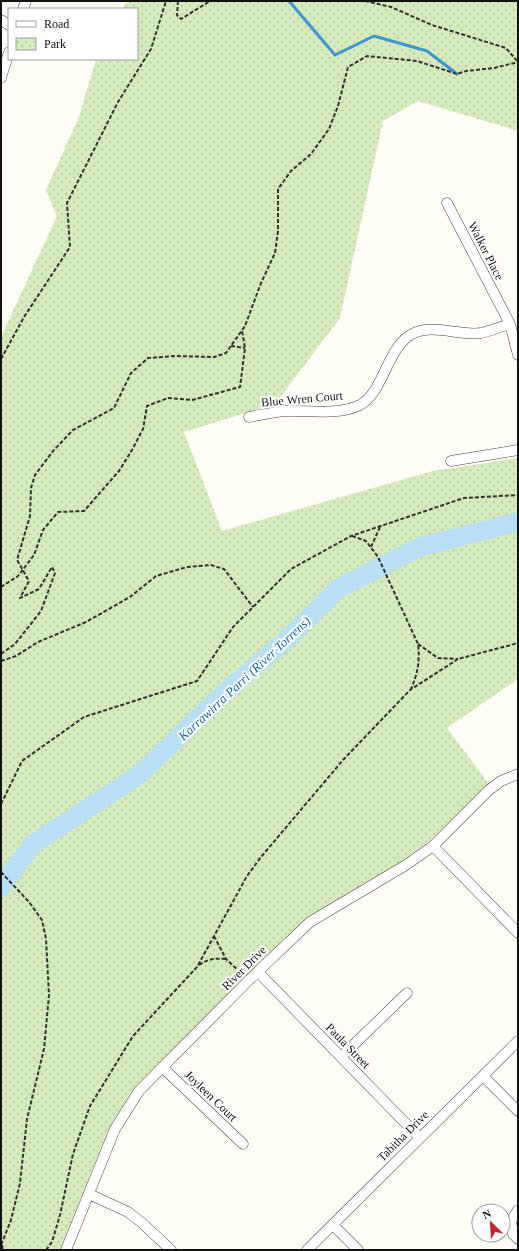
<svg xmlns="http://www.w3.org/2000/svg" width="519" height="1251" font-family="Georgia,serif">
<style>
.park{fill:url(#park-dots)}
.lines{fill:none;stroke-linecap:round;stroke-linejoin:round}
.stream{stroke:#3f96cf;stroke-width:3}
.river{stroke:#b9e0f7;stroke-width:19}
.minor-casing{stroke:#444;stroke-width:11}
.path{stroke:#333;stroke-width:2;stroke-dasharray:4 2;stroke-linecap:butt}
.minor{stroke:#fff;stroke-width:10}
.labels{text-anchor:middle;stroke-width:4;stroke-linejoin:round;paint-order:stroke}
.street-label{font-size:12px;fill:#111;stroke:#fff}
.water-label{font-size:13px;font-style:italic;fill:#1768a6;stroke:#fff}
</style>
<defs>
<pattern id="park-dots" width="8" height="8" patternUnits="userSpaceOnUse"><rect width="8" height="8" fill="#d5ebbd"/><path d="M2 2h.1M6 6h.1" fill="none" stroke="#b6c8a1" stroke-width="1.8" stroke-linecap="round"/></pattern>
</defs>
<rect width="100%" height="100%" fill="#fffdf5"/>
<!-- park -->
<path class="park" d="M128,1h390v130l-100,-30 -35,20 -43,197 -65,86 -91,28 38,99 211,-60 85,-13v221l-71,49 42,56 -60,57 -29,22 -92,54 -170,169c-35,49 -54,108 -77,164h-60v-913l56,-121 -11,-26 33,-73 17,-58h41v-50h-15z"/>
<g class="lines">
<!-- stream -->
<path class="stream" d="M289,1l46,54 39,-19 53,15 30,23"/>
<!-- river -->
<path class="river" d="M1,887l32,-43 106,-69 84,-81 63,-54 53,-52 81,-41 98,-25"/>
<defs>
<path id="minor" d="M23,9l3,-8
M1,20l8,5
M1,78l8,-26
M447,203l63,121 8,31
M249,417c12,-2 24,-5 36,-6 25,-1 52,5 75,-6 24,-12 27,-60 54,-72 20,-9 45,3 67,0 9,-2 19,-6 29,-9
M451,461l67,-11
M433,846l85,87
M258,972l162,166
M341,1057l66,-64
M162,1067l81,77
M483,1076l35,35
M89,1194l39,18 13,10 30,28
M518,1210l-7,11 2,13 5,5
M333,1225l25,25
M66,1250l49,-121 24,-38 110,-111 61,-58 96,-57 27,-19 56,-56 12,-9 17,-7
M307,1250l211,-209"/>
</defs>
<!-- minor casing -->
<use href="#minor" class="minor-casing"/>
<!-- path -->
<path class="path" d="M178,1l-1,14 4,4 29,-18
M365,1l26,6 41,18 74,23 12,14
M231,346l14,2
M1,359l23,-42 46,-70 -3,-44 51,-101 33,-53 15,-48
M352,536l14,5 12,16 40,87c2,16 0,29 -7,45
M371,547l9,-20
M1,587l17,-11 16,-21 9,-25 15,-18 26,-1 35,-40 13,-21 11,-21 4,-23 21,-8 24,2 48,-13 5,-39 -3,-18
M418,644l20,14 20,1
M1,654l14,-10 26,-33 14,-38 -3,-6 -13,22 -19,9 9,-17 -12,-21 13,-44 1,-28 4,-13 18,-24 20,-21 41,-22 17,-35 17,-15 28,-2 38,1 12,-4 19,-27 16,-43 14,-30 3,-22v-42l13,-18 20,-17 18,-25 9,-23 10,-39 19,-11 50,5 40,13 9,-3 28,-3 24,-6
M1,661l15,-5 22,-14 48,-20 44,-25 26,-21 31,-9 24,-2 13,4 29,38
M1,804l21,-43 62,-44 113,-36 36,-54 58,-58 60,-33 113,-38 54,-3
M1,872l28,30 13,18 4,19 3,56 -5,54 -17,70 -7,64 -9,37 -10,25
M214,936l12,23 15,14
M199,965c9,-6 16,-7 27,-6
M2,1245l1,5
M46,1250l6,-8 8,-27 13,-61 17,-48 43,-70 64,-69 50,-91 14,-19 82,-97 67,-70 48,-31 60,-16"/>
<!-- minor -->
<use href="#minor" class="minor"/>
</g>
<g class="labels">
<!-- street labels -->
<g class="street-label">
<text transform="translate(486 251) rotate(63)" y="4">Walker Place</text>
<text transform="translate(302 399) rotate(-5)" y="4">Blue Wren Court</text>
<text transform="translate(244 968) rotate(-45)" y="4">River Drive</text>
<text transform="translate(348 1046) rotate(46)" y="4">Paula Street</text>
<text transform="translate(211 1096) rotate(44)" y="4">Joyleen Court</text>
<text transform="translate(403 1136) rotate(-45)" y="4">Tabitha Drive</text>
</g>
<!-- water labels -->
<g class="water-label">
<text transform="translate(244 678) rotate(-43)" y="5">Karrawirra Parri (River Torrens)</text>
</g>
</g>
<!-- border -->
<rect width="519" height="1251" fill="none" stroke="#111111" stroke-width="4"/>
<!-- legend -->
<rect x="8" y="8" width="130" height="52" fill="#ffffff" stroke="#a0a0a0"/>
<rect x="16" y="21" width="20" height="6" fill="#ffffff" stroke="#a0a0a0"/>
<text x="44" y="28" font-size="12" fill="#111111">Road</text>
<rect x="16" y="38" width="20" height="12" fill="url(#park-dots)" stroke="#a0a0a0"/>
<text x="44" y="48" font-size="12" fill="#111111">Park</text>
<!-- north arrow -->
<g transform="translate(491 1223) rotate(335)"><circle r="19" fill="#ffffff" stroke="#a0a0a0"/>
<path d="M0-3L7 15L0 10L-7 15Z" fill="#c4262e"/>
<text y="-6" font-size="11" font-weight="bold" text-anchor="middle" fill="#111111">N</text>
</g>
</svg>
